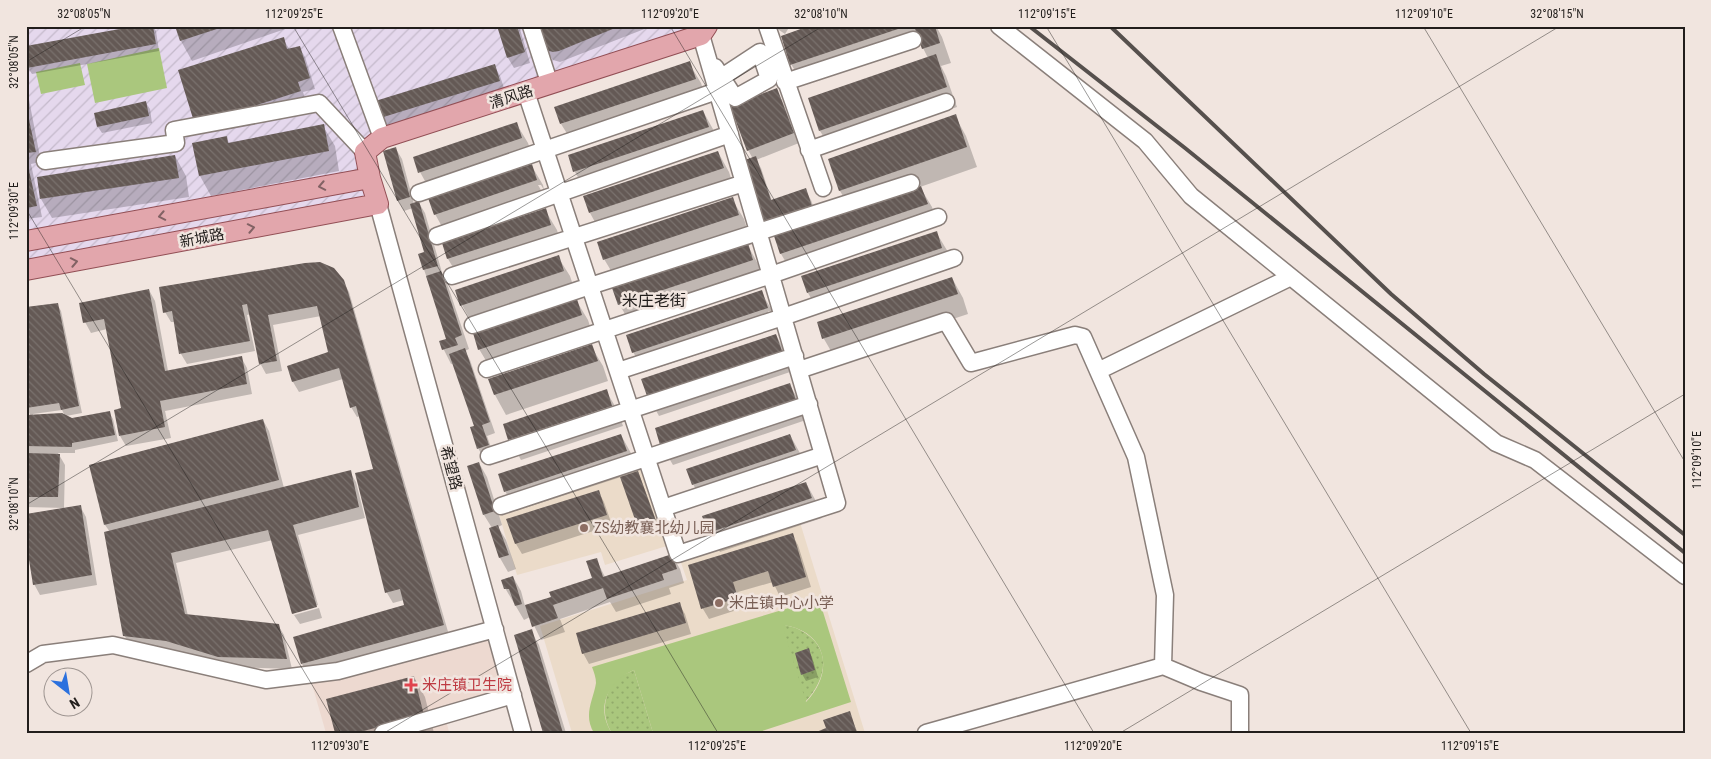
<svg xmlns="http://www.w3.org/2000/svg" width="1711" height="759" font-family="'Roboto Condensed','Noto Sans SC',sans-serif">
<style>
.built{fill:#edd9d0}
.industrial{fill:url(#industrial-furrows)}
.education{fill:#ebdbc9}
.grass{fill:url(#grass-dots)}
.garden{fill:#aac77d;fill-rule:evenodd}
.shadow{fill:#0003;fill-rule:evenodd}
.building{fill:url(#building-back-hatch)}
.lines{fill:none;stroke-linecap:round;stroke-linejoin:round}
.minor-casing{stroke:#8a7f7a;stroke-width:19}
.major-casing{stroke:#924f55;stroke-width:22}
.minor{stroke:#fff;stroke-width:16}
.major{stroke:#e2a6ac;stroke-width:20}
.rail{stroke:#56504d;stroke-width:4}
.oneway{stroke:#826264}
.ticks{fill:none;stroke:#221e1c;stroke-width:1;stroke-opacity:0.45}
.education-dot{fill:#8d6e63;stroke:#f1e5df;stroke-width:2}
.health-dot{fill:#e0444e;stroke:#f1e5df;stroke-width:2}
.labels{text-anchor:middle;stroke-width:5;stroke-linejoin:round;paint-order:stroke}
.street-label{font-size:15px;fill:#221e1c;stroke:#f1e5df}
.education-label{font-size:15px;fill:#785e54;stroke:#f1e5df;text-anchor:start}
.health-label{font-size:15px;fill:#be3a42;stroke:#f1e5df;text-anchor:start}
.neighbourhood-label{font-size:16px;fill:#221e1c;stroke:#f1e5df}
.neatline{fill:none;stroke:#221e1c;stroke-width:2}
.ticks-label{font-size:12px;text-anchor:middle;fill:#221e1c}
</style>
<defs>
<pattern id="industrial-furrows" width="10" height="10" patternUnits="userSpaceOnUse" patternTransform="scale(1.25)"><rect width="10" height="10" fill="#e5d8ed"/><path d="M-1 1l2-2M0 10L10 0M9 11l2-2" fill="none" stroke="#c4b9cb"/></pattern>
<pattern id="grass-dots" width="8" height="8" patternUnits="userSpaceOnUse" patternTransform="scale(1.25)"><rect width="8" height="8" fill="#aac77d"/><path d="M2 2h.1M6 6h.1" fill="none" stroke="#92aa6b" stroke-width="1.8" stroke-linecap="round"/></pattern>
<pattern id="building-back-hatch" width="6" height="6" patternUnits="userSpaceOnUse" patternTransform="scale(1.25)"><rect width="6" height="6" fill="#645955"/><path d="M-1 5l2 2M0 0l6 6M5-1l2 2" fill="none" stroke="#7a726e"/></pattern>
</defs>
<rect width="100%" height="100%" fill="#f1e5df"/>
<!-- built -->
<path class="built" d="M495,629l18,66 -68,21 4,16 -2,1h-121l-17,-59z"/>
<!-- industrial -->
<path class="industrial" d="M26,26h681l-342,127 13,51 -352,66z"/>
<!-- education -->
<path class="education" d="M644,464l26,81 -65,20 -4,-13 -84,23 -19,-64z
M798,516l67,217h-293l-32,-107 147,-46 -9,-26z"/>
<!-- grass -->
<path class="grass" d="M781,624c6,2 14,3 19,6 33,17 27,49 5,72z
M634,670l19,63h-41c-11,-16 -9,-39 4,-53 5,-5 12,-7 18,-10z"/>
<!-- garden -->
<path class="garden" d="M159,48l8,40 -72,15 -8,-39z
M80,63l5,22 -44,9 -5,-22z
M819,599l32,103 -95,31h-103l-19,-63c-26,11 -39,38 -22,63h-18c-11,-18 -1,-32 2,-50 0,-5 -2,-11 -4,-16zM782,625c44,5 54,46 24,77z"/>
<!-- shadow -->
<path class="shadow" d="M153,26l3,5 3,20 -127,23 -4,-6 -2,-20z
M176,26h115v1l-99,34 -11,-20z
M498,26h21l11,37 -16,5 -6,-10z
M534,26h112l1,2 -87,34 -7,-2 -8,-10z
M773,26h17l-5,8z
M813,26h123l6,11 9,26 -10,3 5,10 11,31 -125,43 -12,-19 -11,-32 119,-41 -7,-14 -118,40 -12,-20z
M283,39l7,11 9,-3 6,10 10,32 -12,3 3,10 -104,32 -6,-10z
M689,63l12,20 5,16 -133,44 -12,-19z
M494,65l6,11 5,15 -121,38 -6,-10z
M26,84l15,78 -10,2 11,53 -16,2z
M776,90l6,10 17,43 -43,17 5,8 11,33 33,-11 6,10 6,17 -50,17 -14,-75 -5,-9z
M146,103l4,6 2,14 -50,10 -4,-6z
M703,111l11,20 6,16 -134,45 -11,-20 -5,-16z
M955,116l11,20 11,31 -57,20 12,20 6,17 -145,50 -12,-20 -5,-17 76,-26 -12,-20 -11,-32z
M516,123l12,20 5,15 -102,34 -11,-20z
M323,126l12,20 4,25 -128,25 -11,-20 -6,-32 32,-6 4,6z
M396,149l6,10 12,45 5,-1 6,10 18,63 5,10 21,63 -4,2 5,9 25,73 -8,3 7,20 -10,3 -6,-11 -3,-22 -21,-63 -3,1 -11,-22 8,-2 -29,-85 7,-2 -13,-45 -9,3 -6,-11z
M718,152l11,20 5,16 -133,45 -11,-20z
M175,156l11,20 3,21 -137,21 -11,-19z
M531,165l12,20 1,5 -3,-5h-3l9,15 -101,34 -11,-20z
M732,199l12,20 5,16 -133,44 -12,-20z
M545,210l12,20 4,15 -101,34 -12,-20 -4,-15z
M936,232l12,20 5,16 -134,44 -11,-19z
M747,244l11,20 6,16 -133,44 -12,-20z
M558,257l12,19 5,15 -102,34 -11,-20z
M952,278l11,20 5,16 -133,44 -11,-19 -6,-16z
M343,281l6,11 100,343 -141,39 -6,-10 104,-58 -2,-6 -11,3 -6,-10 -30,-119 18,-4 -15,-54 -3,1 -6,-10 -8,-28 -44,13 -6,-10 -5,-16 42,-13 -9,-37 -48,9 9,46 -16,3 -6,-11 -9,-49 -4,1 8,36 -68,13 -6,-10 -6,-32h-4l-6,-10z
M149,290l6,11 13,70 73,-14 6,11 5,26 -87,17 6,27 -45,8 -6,-10 -5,-25 8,-2 -16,-80 -16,4 -6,-11z
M761,292l12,20 1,5 -3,-6h-3l10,17 -133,44 -12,-20z
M576,300l12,20 5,15 -102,34 -12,-20z
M57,304l4,7 21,102 -16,3 6,3 37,-7 4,7 5,22 -43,9v3h-17l7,12 -1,43 -38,-1v-91h5l-5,-8v-99zM62,410l3,6h-32v-2z
M776,335l11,20 6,16 -134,45 -11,-20z
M591,346l12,20 5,15 -102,34 -11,-20 -5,-15z
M789,384l12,20 5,16 -133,45 -12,-20z
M606,391l12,20 5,15 -102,34 -11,-20 -5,-15z
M263,420l6,11 15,57 66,-16 6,10 9,36 -67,17 20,70 -24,7v3l-21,-75 -97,23 12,53 90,9 6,10 8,34 -67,-2 -94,-21 -7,-11 -14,-103 -5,-7 -15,-60z
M621,435l11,20 27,73 -16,6 -22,-57 -105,34 -11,-20z
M790,435l11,20 5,15 -102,34 -11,-20z
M479,463l8,14 15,48 -4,2 8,13 10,29 -8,3 -8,-14 -10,-29 2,-1 -8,-13z
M806,483l11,20h-4l9,15 -102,34 -11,-20z
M598,491l6,11 8,23 -90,29 -6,-10 -8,-24z
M80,506l6,11 11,68 -57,10 -6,-11z
M792,535l6,10 13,42 -31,10 -7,-15 -35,10 5,16 -34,11 -6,-10 -13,-43z
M672,555l8,14 4,14 -15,5 2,6 -55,18 -6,-10 -50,17 5,13 -24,8 -11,-23 -6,3 -19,-32 8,-11 8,14 4,15 28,-9 40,-18 3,-20 9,18z
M679,604l6,10 6,20 -102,30 -6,-11z
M319,608l3,10 -22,6 -6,-9z
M531,631l8,14 27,88h-22z
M808,650l4,7 6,20 -12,4 -4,-7z
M414,677l11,20 9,36h-98z
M849,713l9,20h-42l12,-4z"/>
<!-- building -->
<path class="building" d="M136,26h17l3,18 -129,24 -1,-22z
M175,26h48v1l-43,14z
M497,26h20l8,26 -18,6z
M533,26h87l-61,25 -6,1 -7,-2z
M809,26h95v1l-114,38 -9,-29z
M914,26h21l5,17 -18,6z
M284,37l3,12 13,-3 10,32 -12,4 3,9 -106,34 -17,-55z
M936,54l11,33 -128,44 -11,-33z
M690,61l6,18 -136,45 -6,-17z
M495,64l5,17 -123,38 -5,-17z
M777,88l17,45 -47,18 -17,-45z
M146,101l3,15 -52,11 -3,-14z
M26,106l10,46 -10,1z
M703,110l6,17 -136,45 -5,-17z
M956,114l11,33 -128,44 -11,-32z
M517,122l5,16 -104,35 -5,-16z
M324,124l5,27 -130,25 -7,-33 35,-7 1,7z
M396,147l14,50 -13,4 -14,-50z
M718,151l6,17 -135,45 -6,-17z
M175,155l4,23 -139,21 -3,-22z
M756,156l15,44 35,-12 6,18 -52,18 -21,-62z
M26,157l11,49 -11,2z
M532,164l5,16 -103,35 -6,-17z
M921,186l7,18 -148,50 -6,-18z
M733,197l6,18 -136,45 -6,-18z
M419,201l19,65 -15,4 -5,-16 6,-2 -14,-48z
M546,208l5,17 -104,34 -5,-16z
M937,231l5,17 -135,45 -6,-17z
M748,243l5,17 -135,45 -6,-17z
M559,255l5,16 -104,35 -5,-16z
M320,262l14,6 10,12 4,12 96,333 -143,39 -8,-27 111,-32 -4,-16 -15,4 -30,-120 18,-4 -17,-63 -6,2 -11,-40 -47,14 -5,-16 41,-14 -11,-46 -49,9 9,46 -18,3 -12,-60 -5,1 8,36 -71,13 -7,-43 -9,2 -4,-26 146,-24z
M441,271l21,64 -7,3 3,7 -16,5 -3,-9 7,-2 -20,-63z
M952,277l6,17 -136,45 -5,-17z
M149,289l16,82 77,-15 5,28 -87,17 5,26 -46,9 -5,-26 7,-2 -17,-89 -21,4 -4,-20z
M762,290l6,18 -136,45 -6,-18z
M577,299l5,16 -104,35 -5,-17z
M58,303l21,103 -18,4 -2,-7 -33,5v-101z
M776,334l6,17 -135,45 -6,-17z
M592,344l6,17 -104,34 -6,-16z
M465,348l25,74 -8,3 7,20 -12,4 -7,-22 4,-1 -25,-72z
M790,383l6,17 -136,45 -5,-17z
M607,389l5,17 -104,34 -5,-16z
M110,411l5,24 -43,8v4l-46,-1v-31l36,-2 10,5z
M263,419l16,61 -175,45 -15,-60z
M621,434l6,17 -123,41 -6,-18z
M790,434l6,16 -104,35 -6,-16z
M26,453l34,1 -2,43h-32z
M479,462l16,49 -12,4 -16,-49z
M351,470l8,37 -66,18 24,82 -25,7 -24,-84 -97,23 14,61 94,10 8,35 -69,-2 -52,-16 -43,-5 -19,-104z
M638,471l18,50 -18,7 -18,-51z
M806,482l6,16 -104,35 -6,-17z
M599,490l8,25 -92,29 -9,-25z
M81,505l11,70 -59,10 -7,-44v-27z
M498,525l11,30 -10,3 -10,-30z
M793,533l13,44 -33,10 -5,-16 -35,11 5,16 -37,11 -13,-44z
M672,554l5,15 -15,5 2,6 -57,19 -4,-11 -50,17 5,13 -26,9 -7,-22 26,-8 -2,-5 43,-14 -6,-17 11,-3 6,19z
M513,576l9,28 -7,2 -6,-17h-5l-3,-9z
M680,602l6,21 -104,31 -6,-21z
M532,629l31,104h-20l-29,-98z
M809,648l6,22 -14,5 -6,-22z
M414,676l10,39 -68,18h-21l-9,-34z
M850,711l7,22h-43l12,-5 -3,-8z"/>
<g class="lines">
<defs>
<path id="minor" d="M341,26l41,112
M531,26l19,59
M767,26l56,162
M999,26l146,115 46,55 305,247 39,17 150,116
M715,67l20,31 34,-19 -9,-27 -38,25
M785,82l128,-42
M526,92l152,462 159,-51 -136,-468
M809,150l137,-48
M45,161l131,-18 -2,-13 145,-27 46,49
M419,193l298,-102
M378,204l145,529
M437,236l293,-102
M452,276l292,-93
M473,325l117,-39 321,-103
M487,369l284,-94 167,-58
M799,370l147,-49 25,42 104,-28 8,2 53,120 29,138 -2,71 -237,67
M618,371l165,-54 171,-59
M1098,371l193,-94
M489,456l306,-100
M501,506l308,-102
M663,508l160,-53
M26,664l17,-10 70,-9 153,35 72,-9 157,-42
M1163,666l38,16 39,13v38
M383,733l130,-38"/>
<path id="major" d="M26,241l344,-63
M26,270l352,-66 -8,-26 -5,-26 17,-14 319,-103 6,-9"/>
</defs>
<!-- minor casing -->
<use href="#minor" class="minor-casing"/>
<!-- major casing -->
<use href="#major" class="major-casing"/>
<!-- minor -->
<use href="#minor" class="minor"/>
<!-- major -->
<use href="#major" class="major"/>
<!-- rail -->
<path class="rail" d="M1029,26l156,122 500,405
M1110,26l281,268 93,80 201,161"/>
</g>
<!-- one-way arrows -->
<defs><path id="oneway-chevron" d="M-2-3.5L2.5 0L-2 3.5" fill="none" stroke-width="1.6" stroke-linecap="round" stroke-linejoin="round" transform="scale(1.25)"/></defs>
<g class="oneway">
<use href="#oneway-chevron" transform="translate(322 186) rotate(169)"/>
<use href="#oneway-chevron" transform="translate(162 216) rotate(169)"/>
<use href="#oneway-chevron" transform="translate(251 228) rotate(-11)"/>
<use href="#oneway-chevron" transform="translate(74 262) rotate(-11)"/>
</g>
<!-- ticks -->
<path class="ticks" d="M293,26l425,707M670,26l424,707M1046,26l425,707M1423,26l262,436M26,62l60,-36M26,209l315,524M26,505l797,-479M384,733l1176,-707M1120,733l565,-339"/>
<!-- markers -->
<g class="education-dot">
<circle cx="584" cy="528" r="5"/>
<circle cx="719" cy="603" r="5"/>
</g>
<path class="health-dot" d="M408.5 677.5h5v5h5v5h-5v5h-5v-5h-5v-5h5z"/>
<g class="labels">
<!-- street labels -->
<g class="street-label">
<text transform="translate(511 97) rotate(-18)" y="5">清风路</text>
<text transform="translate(202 238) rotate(-11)" y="5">新城路</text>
<text transform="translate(451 468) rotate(75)" y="5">希望路</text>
</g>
<!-- education labels -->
<g class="education-label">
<text x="594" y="533">ZS幼教襄北幼儿园</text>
<text x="729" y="608">米庄镇中心小学</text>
</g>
<!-- health labels -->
<g class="health-label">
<text x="422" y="690">米庄镇卫生院</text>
</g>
<!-- neighbourhood labels -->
<g class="neighbourhood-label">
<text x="654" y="306">米庄老街</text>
</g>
</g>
<!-- border -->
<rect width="1711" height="759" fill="none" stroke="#f1e5df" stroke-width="55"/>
<!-- north arrow -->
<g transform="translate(68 692) rotate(149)"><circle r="24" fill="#f1e5df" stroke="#9e9591"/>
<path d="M0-4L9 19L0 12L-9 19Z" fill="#2c71de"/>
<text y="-8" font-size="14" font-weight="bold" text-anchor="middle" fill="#221e1c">N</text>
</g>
<rect x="28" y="28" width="1656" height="704" class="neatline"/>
<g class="ticks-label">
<text x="84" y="18">32°08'05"N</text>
<text x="294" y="18">112°09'25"E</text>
<text x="670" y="18">112°09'20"E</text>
<text x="821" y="18">32°08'10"N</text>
<text x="1047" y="18">112°09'15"E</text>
<text x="1424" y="18">112°09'10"E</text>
<text x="1557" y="18">32°08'15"N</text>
<text transform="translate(14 62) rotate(-90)" y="4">32°08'05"N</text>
<text transform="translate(14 211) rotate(-90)" y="4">112°09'30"E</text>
<text transform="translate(1697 460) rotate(-90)" y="4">112°09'10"E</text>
<text transform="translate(14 504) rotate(-90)" y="4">32°08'10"N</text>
<text x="340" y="750">112°09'30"E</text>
<text x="717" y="750">112°09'25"E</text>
<text x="1093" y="750">112°09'20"E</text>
<text x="1470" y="750">112°09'15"E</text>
</g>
</svg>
